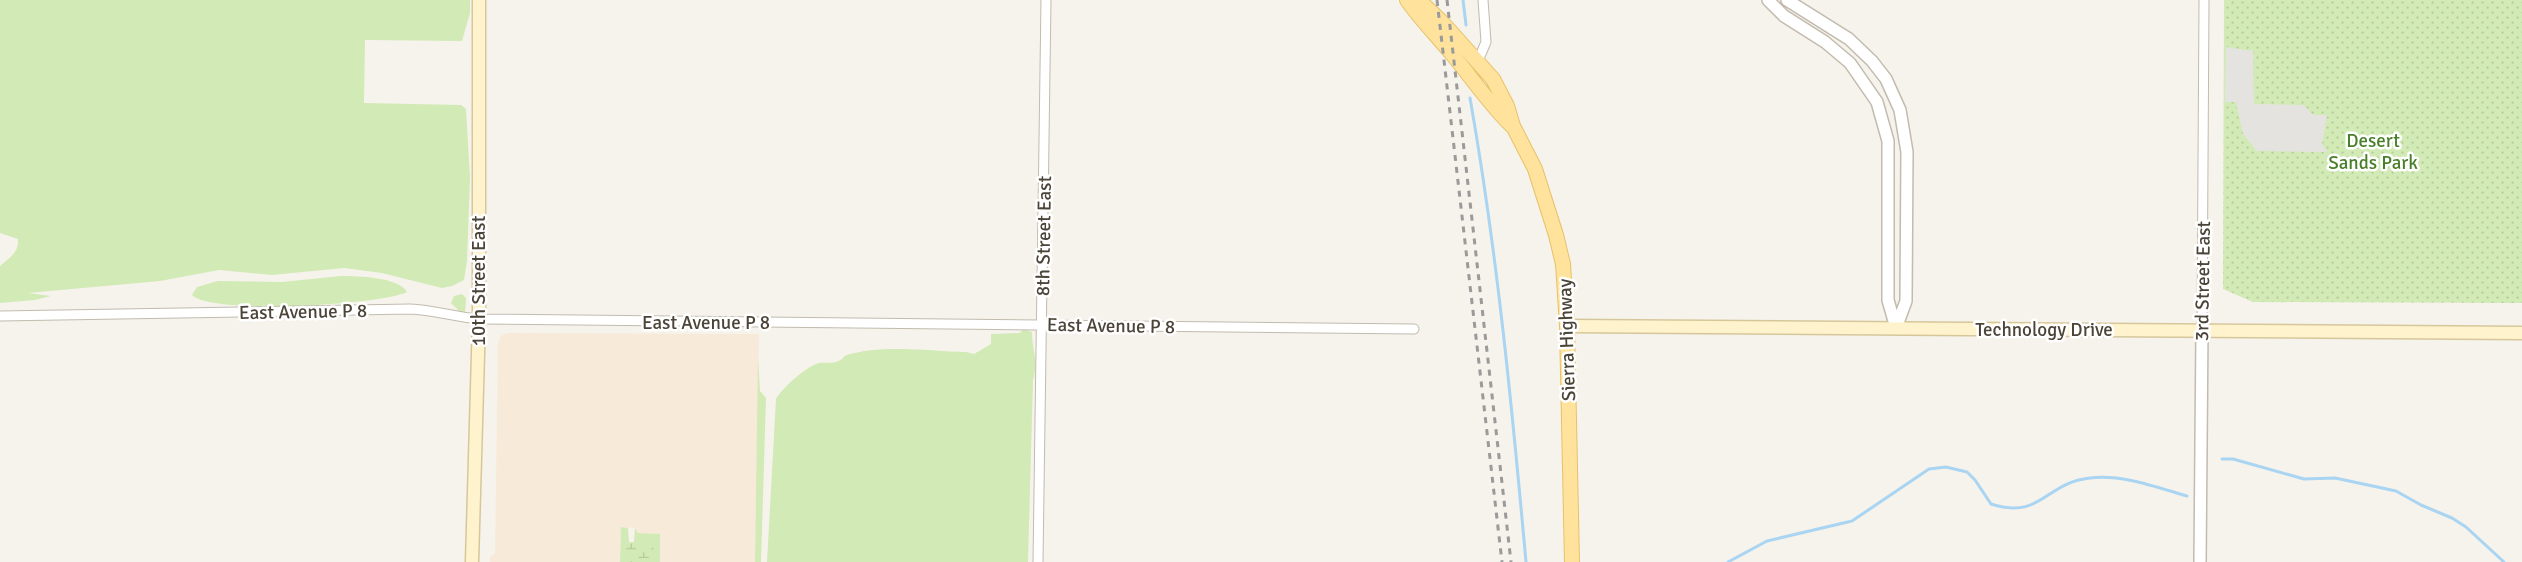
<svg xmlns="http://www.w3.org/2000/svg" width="2522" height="562" font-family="Signika,sans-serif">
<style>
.commercial{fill:#f7ead8}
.green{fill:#d2eab5}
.wetland{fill:url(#wetland-marsh)}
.park{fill:url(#park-dots)}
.parking{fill:#e5e3e0}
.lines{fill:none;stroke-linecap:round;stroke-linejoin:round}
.stream{stroke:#a9d4f2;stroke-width:3}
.minor-casing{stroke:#c2bbae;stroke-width:11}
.tertiary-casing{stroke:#c2bbae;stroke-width:14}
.secondary-casing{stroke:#d6c79b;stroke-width:15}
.primary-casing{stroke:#e6c16a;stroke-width:16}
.minor{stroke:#fff;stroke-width:9}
.tertiary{stroke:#fff;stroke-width:11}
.secondary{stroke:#fff3cd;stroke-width:12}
.primary{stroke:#ffe39c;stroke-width:14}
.rail{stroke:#9a9a9a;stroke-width:3;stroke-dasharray:6 6;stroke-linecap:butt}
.labels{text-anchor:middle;stroke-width:5;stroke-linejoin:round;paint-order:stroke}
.park-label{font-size:19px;fill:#4a7f2a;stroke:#fff}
.street-label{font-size:19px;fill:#4b4439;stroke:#fff}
</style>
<defs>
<pattern id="wetland-marsh" width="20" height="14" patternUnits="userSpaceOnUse" patternTransform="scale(1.25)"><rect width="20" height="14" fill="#d2eab5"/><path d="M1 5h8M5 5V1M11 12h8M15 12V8" fill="none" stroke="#b6ca9c"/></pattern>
<pattern id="park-dots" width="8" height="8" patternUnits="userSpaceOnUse" patternTransform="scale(1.25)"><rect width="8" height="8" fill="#d2eab5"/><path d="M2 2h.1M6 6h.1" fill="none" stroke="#b6ca9c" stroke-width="1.8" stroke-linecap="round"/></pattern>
</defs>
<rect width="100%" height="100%" fill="#f6f3ec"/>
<!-- commercial -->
<path class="commercial" d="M507,333l252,1 -4,228h-95v-28l-22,-1 -3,-5 -14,-1 -1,35h-130v-5l5,-4 3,-210 3,-7z"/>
<!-- green -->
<path class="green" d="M0,0h470v13l-8,28 -97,-1 -1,63 97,2 5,4 4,68 -3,84 -3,19 -12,6 -10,2 -60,-15 -38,-5 -72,7 -53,-5 -59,11 -132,12 23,3 -16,4 -35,3v-37c10,-9 19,-13 18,-27l-18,-6z
M341,276c16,0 58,1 66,16 -26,13 -196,23 -215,3l5,-8 21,-6 64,1z
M462,294l4,4 -1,16 -6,-3 -8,-8 3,-7z
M1023,329l9,3c0,18 7,30 1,48l-5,182h-261l9,-163c6,-11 31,-33 43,-36 6,-1 14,1 19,-2 5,-1 5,-5 9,-6 34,-11 84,-4 119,-3l8,2 17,-10v-10l29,-1z
M758,357l2,34 6,7 -5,164h-6z
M621,527l7,1 1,14h5l1,-14 3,5 22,1v28h-40z"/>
<!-- wetland -->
<path class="wetland" d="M626,543l27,1 2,18h-30z"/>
<!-- park -->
<path class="park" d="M2224,0h298v303l-269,-1 -30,-13z"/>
<!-- parking -->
<path class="parking" d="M2226,47l27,4 1,53 50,1 9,10h14l-5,29 5,8 -70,-1 -14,-17 -7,-32h-11z"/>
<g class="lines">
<!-- stream -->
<path class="stream" d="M1463,0l3,25
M1470,98c27,153 42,309 56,464
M2222,459h11l71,20 31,-1 61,13 25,14 31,13 14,9 38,35
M1728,562l39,-21 85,-20 77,-52 17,-2 21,5 8,8 16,24c51,16 53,-21 99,-26 32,-4 66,9 97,18"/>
<defs>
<path id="minor" d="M1478,61l8,-19 -3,-42
M0,316l410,-7c24,1 45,8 69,10l935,10
M2202,330l2,-330
M1038,562l8,-562"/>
<path id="tertiary" d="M1768,0l16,16 41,26 25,21 27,39 11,39v159l8,28
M1787,0l62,39 23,22 14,18 14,31 7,42 -1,149 -10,27
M2200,562l2,-232"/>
<path id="secondary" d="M1567,326l955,7
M472,562l7,-243v-319"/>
<path id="primary" d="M1407,0c14,20 30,36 45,54 20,24 38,51 60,72
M1414,0l7,2 21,20 51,57 14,27 6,20 22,43 21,66 7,29 4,62 5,236"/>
</defs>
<!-- minor casing -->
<use href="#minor" class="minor-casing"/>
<!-- tertiary casing -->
<use href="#tertiary" class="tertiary-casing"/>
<!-- secondary casing -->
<use href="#secondary" class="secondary-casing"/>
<!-- primary casing -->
<use href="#primary" class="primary-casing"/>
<!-- minor -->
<use href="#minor" class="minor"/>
<!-- tertiary -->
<use href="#tertiary" class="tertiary"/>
<!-- secondary -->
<use href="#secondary" class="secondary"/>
<!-- primary -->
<use href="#primary" class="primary"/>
<!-- rail -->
<path class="rail" d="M1437,0l65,562
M1447,0l64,562"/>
</g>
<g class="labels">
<!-- park labels -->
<g class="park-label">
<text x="2373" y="147">Desert<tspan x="2373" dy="22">Sands Park</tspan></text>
</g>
<!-- street labels -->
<g class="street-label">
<text transform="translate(1043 236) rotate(-89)" y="7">8th Street East</text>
<text transform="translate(478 281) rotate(-90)" y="7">10th Street East</text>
<text transform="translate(2202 281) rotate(-89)" y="7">3rd Street East</text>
<text transform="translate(303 311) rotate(-1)" y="7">East Avenue P 8</text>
<text x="706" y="329">East Avenue P 8</text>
<text transform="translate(1111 325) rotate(1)" y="7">East Avenue P 8</text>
<text x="2044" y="336">Technology Drive</text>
<text transform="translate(1566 340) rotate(-92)" y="7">Sierra Highway</text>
</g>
</g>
</svg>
